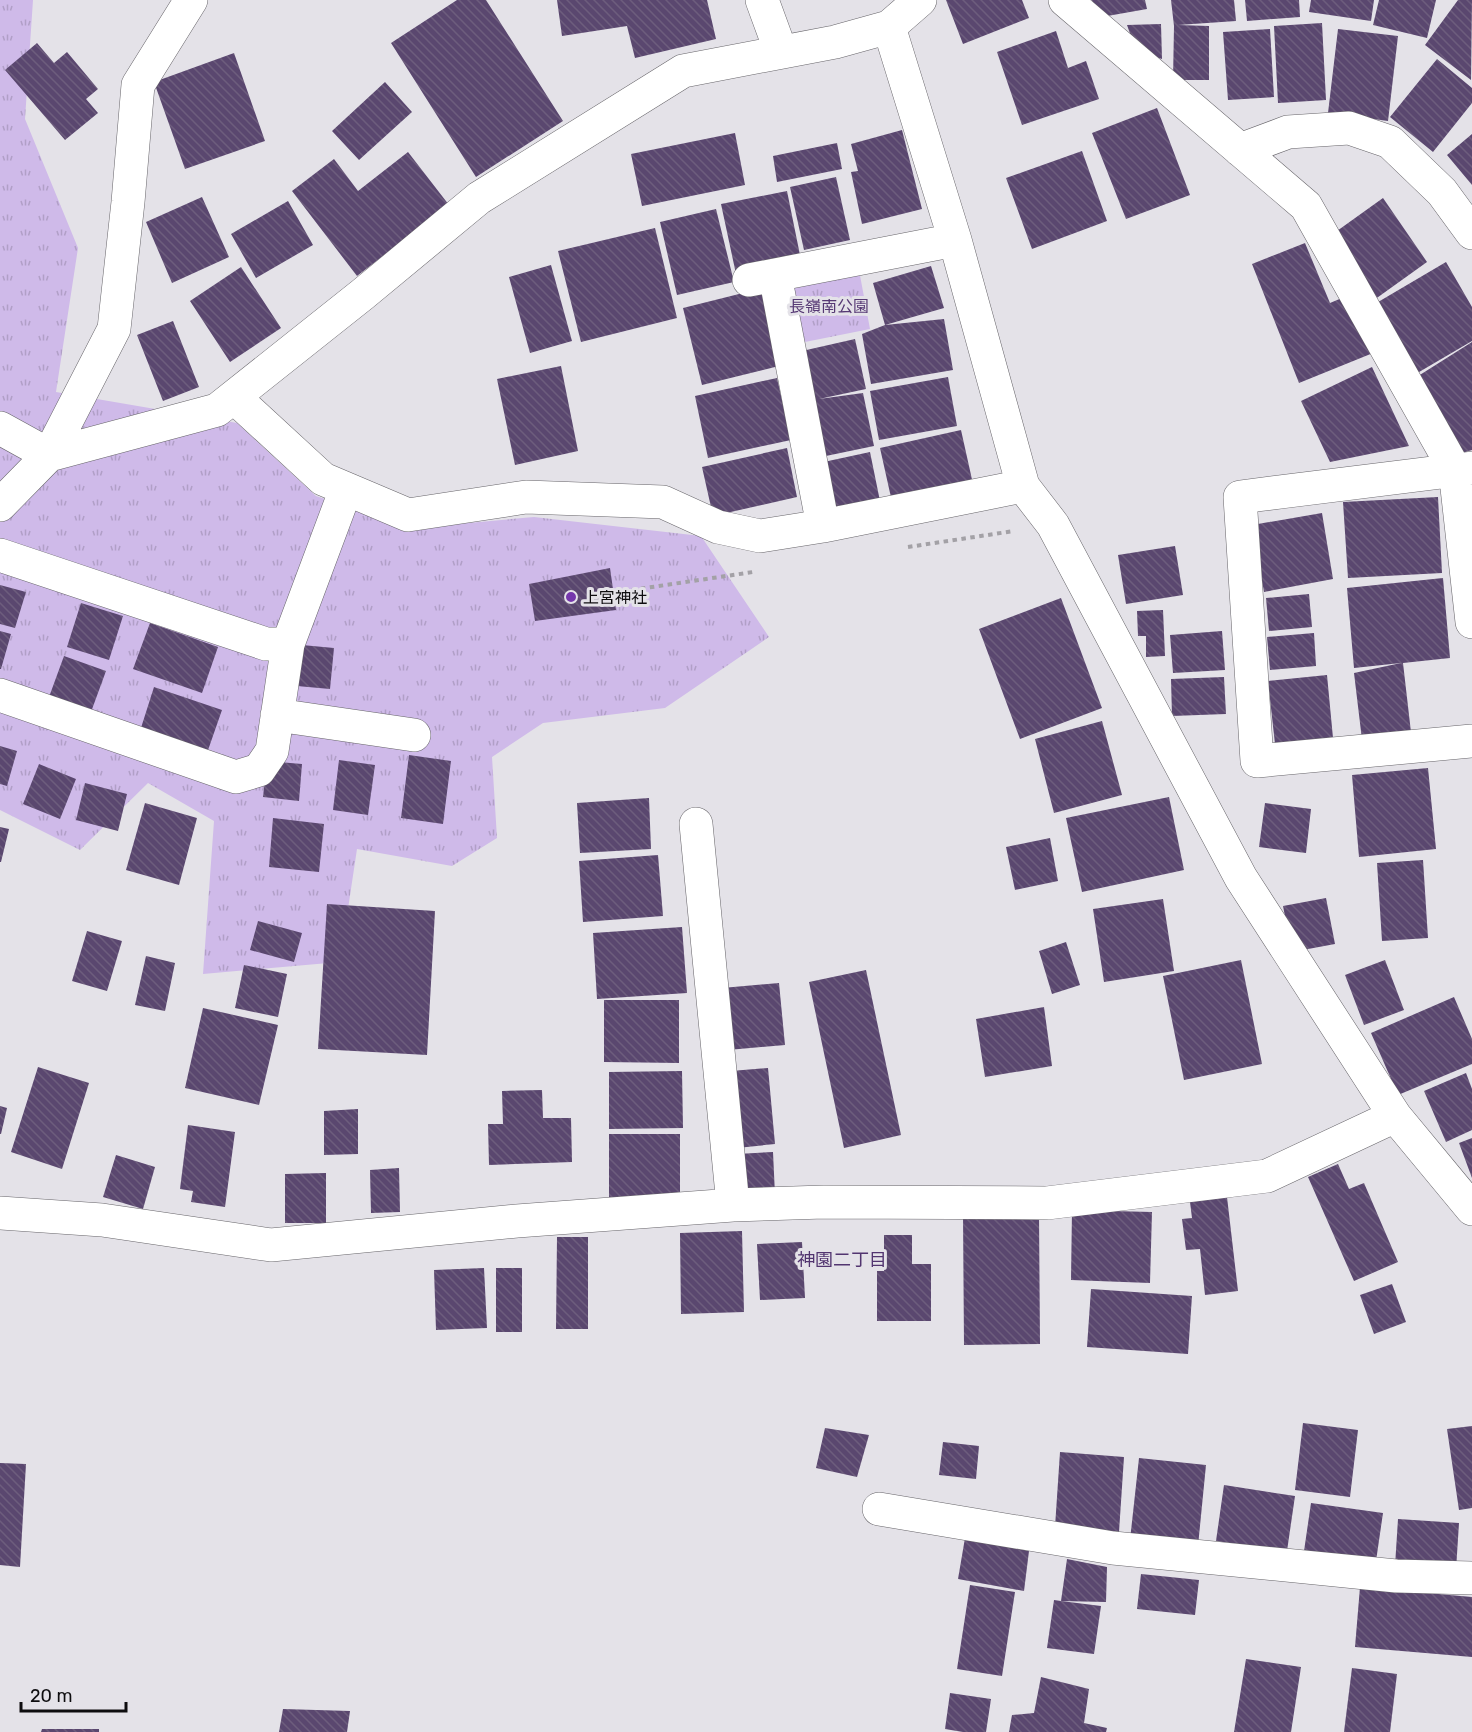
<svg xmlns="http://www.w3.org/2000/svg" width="1472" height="1732" font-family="Rubik,'Noto Sans JP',sans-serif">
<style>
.park{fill:url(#park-tufts)}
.building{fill:url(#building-back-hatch)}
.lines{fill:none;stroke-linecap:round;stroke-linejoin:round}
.street-casing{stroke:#67656a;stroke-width:34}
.path{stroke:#a3a1a6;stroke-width:4;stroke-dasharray:4.5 4.5;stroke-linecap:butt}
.street{stroke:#fff;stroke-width:33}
.poi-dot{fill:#7537ac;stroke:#e4e2e8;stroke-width:2}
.labels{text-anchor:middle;stroke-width:6;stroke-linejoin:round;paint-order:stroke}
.park-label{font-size:16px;fill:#563974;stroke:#e4e2e8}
.poi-label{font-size:16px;fill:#0e0d0f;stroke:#e4e2e8;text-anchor:start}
.neighbourhood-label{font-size:18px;fill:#523570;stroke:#e4e2e8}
</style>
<defs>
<pattern id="park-tufts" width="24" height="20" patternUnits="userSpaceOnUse" patternTransform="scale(1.5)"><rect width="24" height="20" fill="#cfbae9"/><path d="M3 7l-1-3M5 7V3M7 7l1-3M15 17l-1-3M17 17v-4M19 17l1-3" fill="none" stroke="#b19fc7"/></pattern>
<pattern id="building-back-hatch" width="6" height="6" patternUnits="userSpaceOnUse" patternTransform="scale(1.5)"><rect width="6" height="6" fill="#5a476f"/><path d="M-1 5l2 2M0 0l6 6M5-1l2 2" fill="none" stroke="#6d5d7d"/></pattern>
</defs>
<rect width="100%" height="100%" fill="#e4e2e8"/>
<!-- park -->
<path class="park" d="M0,0h33l-8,119 53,129 -22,144 181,31 79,73 97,32 121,-11 167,19 68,101 -104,71 -122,15 -51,34 5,81 -45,28 -95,-17 -17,113 -137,12 11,-153 -66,-38 -68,67 -80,-40z
M859,270l11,59 -70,14 -12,-60z"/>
<!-- building -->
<path class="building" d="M457,0h29l77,121 -87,56 -85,-134z
M557,0h150l9,39 -81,19 -8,-32 -65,10z
M946,0h76l7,18 -66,26z
M1092,0h53l2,9 -51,9z
M1171,0h63l2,21 -58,4 31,1v54h-36l1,-54z
M1245,0h54l1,17 -53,4z
M1311,0h63l-3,21 -62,-9z
M1379,0h57l-9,38 -54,-13z
M1458,0h14l-1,80 -46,-35z
M1322,23l4,77 -48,3 -4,-77z
M1161,24l1,35 -26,-8 -9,-26z
M1270,29l4,68 -46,3 -5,-68z
M1338,29l60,7 -10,85 -60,-8z
M1056,31l12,37 18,-7 13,38 -77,26 -25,-73z
M37,43l17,20 13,-11 31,37 -12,10 12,14 -33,27 -60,-70z
M234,53l31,88 -80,28 -31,-87z
M1437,59l35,29v15l-39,49 -43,-35z
M385,82l27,30 -53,48 -27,-29z
M1157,108l33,87 -64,24 -34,-86z
M902,130l20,79 -60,15 -11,-52 7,-1 -7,-27z
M735,133l10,52 -103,21 -11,-52z
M1472,134v51l-25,-30z
M837,143l5,26 -65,13 -4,-26z
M1082,151l25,70 -75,28 -26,-71z
M408,152l41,53 -92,71 -65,-85 42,-32 24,32z
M836,177l14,63 -46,10 -14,-63z
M787,191l14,69 -65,14 -15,-70z
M202,197l27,60 -57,26 -26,-61z
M1383,198l44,64 -53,38 -44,-64z
M288,201l25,44 -57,33 -25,-44z
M716,209l18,73 -57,13 -17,-73z
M655,228l22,90 -96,24 -23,-91z
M1305,243l25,60 19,-8 24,58 -74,30 -47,-119z
M1446,262l26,45v34l-58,34 -41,-70z
M551,265l21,76 -42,12 -21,-76z
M931,266l13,42 -59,17 59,-6 9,51 -82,14 -9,-50 23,-9 -12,-42z
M241,267l40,61 -51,34 -40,-61z
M763,288l20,77 -81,20 -19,-77z
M173,321l26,66 -36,14 -26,-66z
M855,339l11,50 -47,10 44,-6 11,53 -53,11 -19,-106z
M1472,342v108l-10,3 -47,-75z
M561,366l17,85 -63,14 -18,-86z
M1372,367l37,79 -79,16 -29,-61z
M948,377l9,49 -78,14 -9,-49z
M777,378l14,62 -83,18 -13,-62z
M961,430l12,54 -81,18 -12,-54z
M787,448l10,49 -84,19 -11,-49z
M870,452l11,54 -50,11 -12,-54z
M1438,497l4,76 -94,5 -5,-76z
M1322,513l11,66 -69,13 -12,-67z
M1175,546l8,49 -57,9 -8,-49z
M610,568l6,42 -81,11 -6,-37z
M1443,578l7,80 -47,5 9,78 -49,7 -9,-75 47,-10 -47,5 -7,-80z
M0,585l26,7 -11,36 -15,-4z
M1309,594l3,33 -43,4 -3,-33z
M1061,598l41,110 -82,31 -41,-110z
M81,603l42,13 -14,44 -42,-13z
M1163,610l2,46 -19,1v-21h-8l-1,-25z
M150,623l68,24 -16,46 -69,-24z
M0,631l11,3 -10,35h-1z
M1222,631l3,39 -52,3 -3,-38z
M1314,633l2,33 -46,4 -3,-33z
M302,645l32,3 -4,41 -33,-3z
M64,656l42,15 -15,41 -42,-15z
M1327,675l6,63 -58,6 -7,-63z
M1224,677l2,37 -54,2 -1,-37z
M154,687l68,23 -15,43 -67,-22z
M1102,721l20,74 -68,18 -19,-74z
M0,746l17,5 -10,35 -7,-2z
M409,755l42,6 -8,63 -42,-6z
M339,760l36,5 -7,50 -35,-5z
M267,761l35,3 -3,37 -36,-4z
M39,764l37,15 -16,40 -37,-15z
M1428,768l8,81 -77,8 -7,-82z
M85,783l42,11 -9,37 -42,-11z
M1169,797l15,73 -102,22 -16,-74z
M649,798l2,51 -71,4 -3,-50z
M145,803l52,15 -18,67 -53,-15z
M1265,803l46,6 -5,44 -47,-6z
M273,818l51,6 -5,48 -50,-5z
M0,827l9,2 -8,33h-1z
M1050,838l8,43 -43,9 -9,-43z
M658,855l5,61 -80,6 -4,-61z
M1423,860l5,78 -46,3 -5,-78z
M1326,898l9,46 -43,8 -9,-46z
M1163,899l11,72 -70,11 -11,-73z
M327,904l108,7 -8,144 -109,-6z
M258,921l44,12 -8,29 -44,-12z
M682,927l5,66 -90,6 -4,-66z
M87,931l35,10 -15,50 -35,-10z
M1066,942l14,43 -28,9 -13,-43z
M146,956l29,7 -10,48 -30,-6z
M1241,960l21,104 -78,16 -21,-104z
M1385,960l19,50 -40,15 -19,-50z
M244,965l43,9 -9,43 -43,-9z
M866,970l35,165 -57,13 -35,-166z
M779,983l6,62 -57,5 -6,-62z
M1454,997l18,42v25l-74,31 -27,-62z
M604,1000h75v63l-75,-1z
M1044,1007l8,59 -67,11 -9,-58z
M203,1008l75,17 -19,80 -74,-17z
M38,1067l51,16 -27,86 -51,-17z
M768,1068l7,76 -38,4 -6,-77z
M682,1071l1,57 -74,1v-57z
M1466,1073l6,16v41l-26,12 -22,-51z
M542,1090l1,28h28l1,44 -83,3 -1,-41h15l-1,-33z
M0,1106l7,2 -6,26h-1z
M358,1109v45l-34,1v-44z
M188,1125l47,7 -10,75 -34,-5 2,-11 -13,-2z
M609,1134h71v68l-71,1z
M1472,1138v40l-13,-35z
M773,1152l2,43 -36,3 -2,-44z
M116,1155l39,12 -12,42 -40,-12z
M1338,1164l11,25 15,-6 34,79 -44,19 -46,-104z
M399,1168l1,44 -29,1 -1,-43z
M326,1173v50h-41v-49z
M1227,1197l11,94 -33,4 -5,-46 -14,1 -4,-31 10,-1 -2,-16z
M1072,1210l80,2 -2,71 -79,-3z
M1039,1213l1,131 -76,1 -1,-131z
M742,1231l2,81 -63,2 -1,-81z
M884,1235h28v29h19v57h-54v-50h7z
M557,1237h31v92h-32z
M802,1242l3,56 -45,2 -3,-56z
M484,1268l3,60 -51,2 -2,-60z
M496,1268h26v64h-26z
M1392,1284l14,38 -32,12 -14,-39z
M1091,1289l101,7 -4,58 -101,-7z
M1303,1423l55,7 -8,67 -55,-7z
M1472,1426v82l-13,2 -12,-81z
M825,1428l44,7 -12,42 -41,-9z
M943,1442l36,4 -3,33 -37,-4z
M1060,1452l64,5 -5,75 -64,-5z
M1139,1458l67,7 -8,81 -68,-6z
M0,1463l26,1 -6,103 -20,-2z
M1224,1485l71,11 -8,55 -71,-10z
M1311,1503l72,10 -8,55 -72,-10z
M1398,1519l61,4 -3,47 -61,-4z
M965,1538l64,13 -5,40 -66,-12z
M1067,1559l40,8 -1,35 -45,-1 40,5 -7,48 -47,-6 7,-48 7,1z
M1141,1574l58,6 -4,35 -58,-6z
M970,1585l45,7 -13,84 -45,-7z
M1360,1587l112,10v60l-117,-10z
M1246,1659l55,8 -10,65h-57z
M1352,1668l45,6 -7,58h-46z
M1041,1677l48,12 -5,34 23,5 -1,4h-97l3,-17 22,-2z
M950,1693l41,6 -5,33h-23l-18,-3z
M283,1709l67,2 -3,21h-68z
M42,1729h57v3h-58z"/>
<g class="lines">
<defs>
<path id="street" d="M762,0l19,52
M1065,0l241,206 149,264 17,152
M889,27l66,213 68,246 30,39 188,353 154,238 77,93
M1240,150l48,-18 61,-4 41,14 52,50 30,41
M775,275l48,251
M749,280l206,-40
M234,397l89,82 85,36 118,-18 137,5 55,25 42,9 63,-10 200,-40
M0,428l49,27 168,-45 146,-116 116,-96 204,-127 152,-29 54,-15 31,-27
M1472,468l-232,29 17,264 215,-20
M0,505l49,-50 65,-126 14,-127 10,-117 53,-85
M0,555l266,89h22
M0,695l236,82 23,-7 13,-19 16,-107 58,-155
M277,715l137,20
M696,824l37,381
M0,1213l102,7 169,25 246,-24 216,-16 91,-3 223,1 220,-27 128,-60
M879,1509l234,39 283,28 76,2"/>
</defs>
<!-- street casing -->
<use href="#street" class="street-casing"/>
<!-- path -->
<path class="path" d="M908,547l106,-16
M632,590l121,-18"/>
<!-- street -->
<use href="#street" class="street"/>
</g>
<!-- markers -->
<circle class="poi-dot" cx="571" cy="597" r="6"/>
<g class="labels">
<!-- park labels -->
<g class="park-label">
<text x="829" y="312">長嶺南公園</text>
</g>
<!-- poi labels -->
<g class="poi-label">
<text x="583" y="603">上宮神社</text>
</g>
<!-- neighbourhood labels -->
<g class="neighbourhood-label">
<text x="842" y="1266">神園二丁目</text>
</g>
</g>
<!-- scale -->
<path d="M21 1702v9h105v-9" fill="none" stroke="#0e0d0f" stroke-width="3"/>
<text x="30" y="1702" font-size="18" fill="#0e0d0f" stroke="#e4e2e8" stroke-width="4.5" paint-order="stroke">20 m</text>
</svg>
